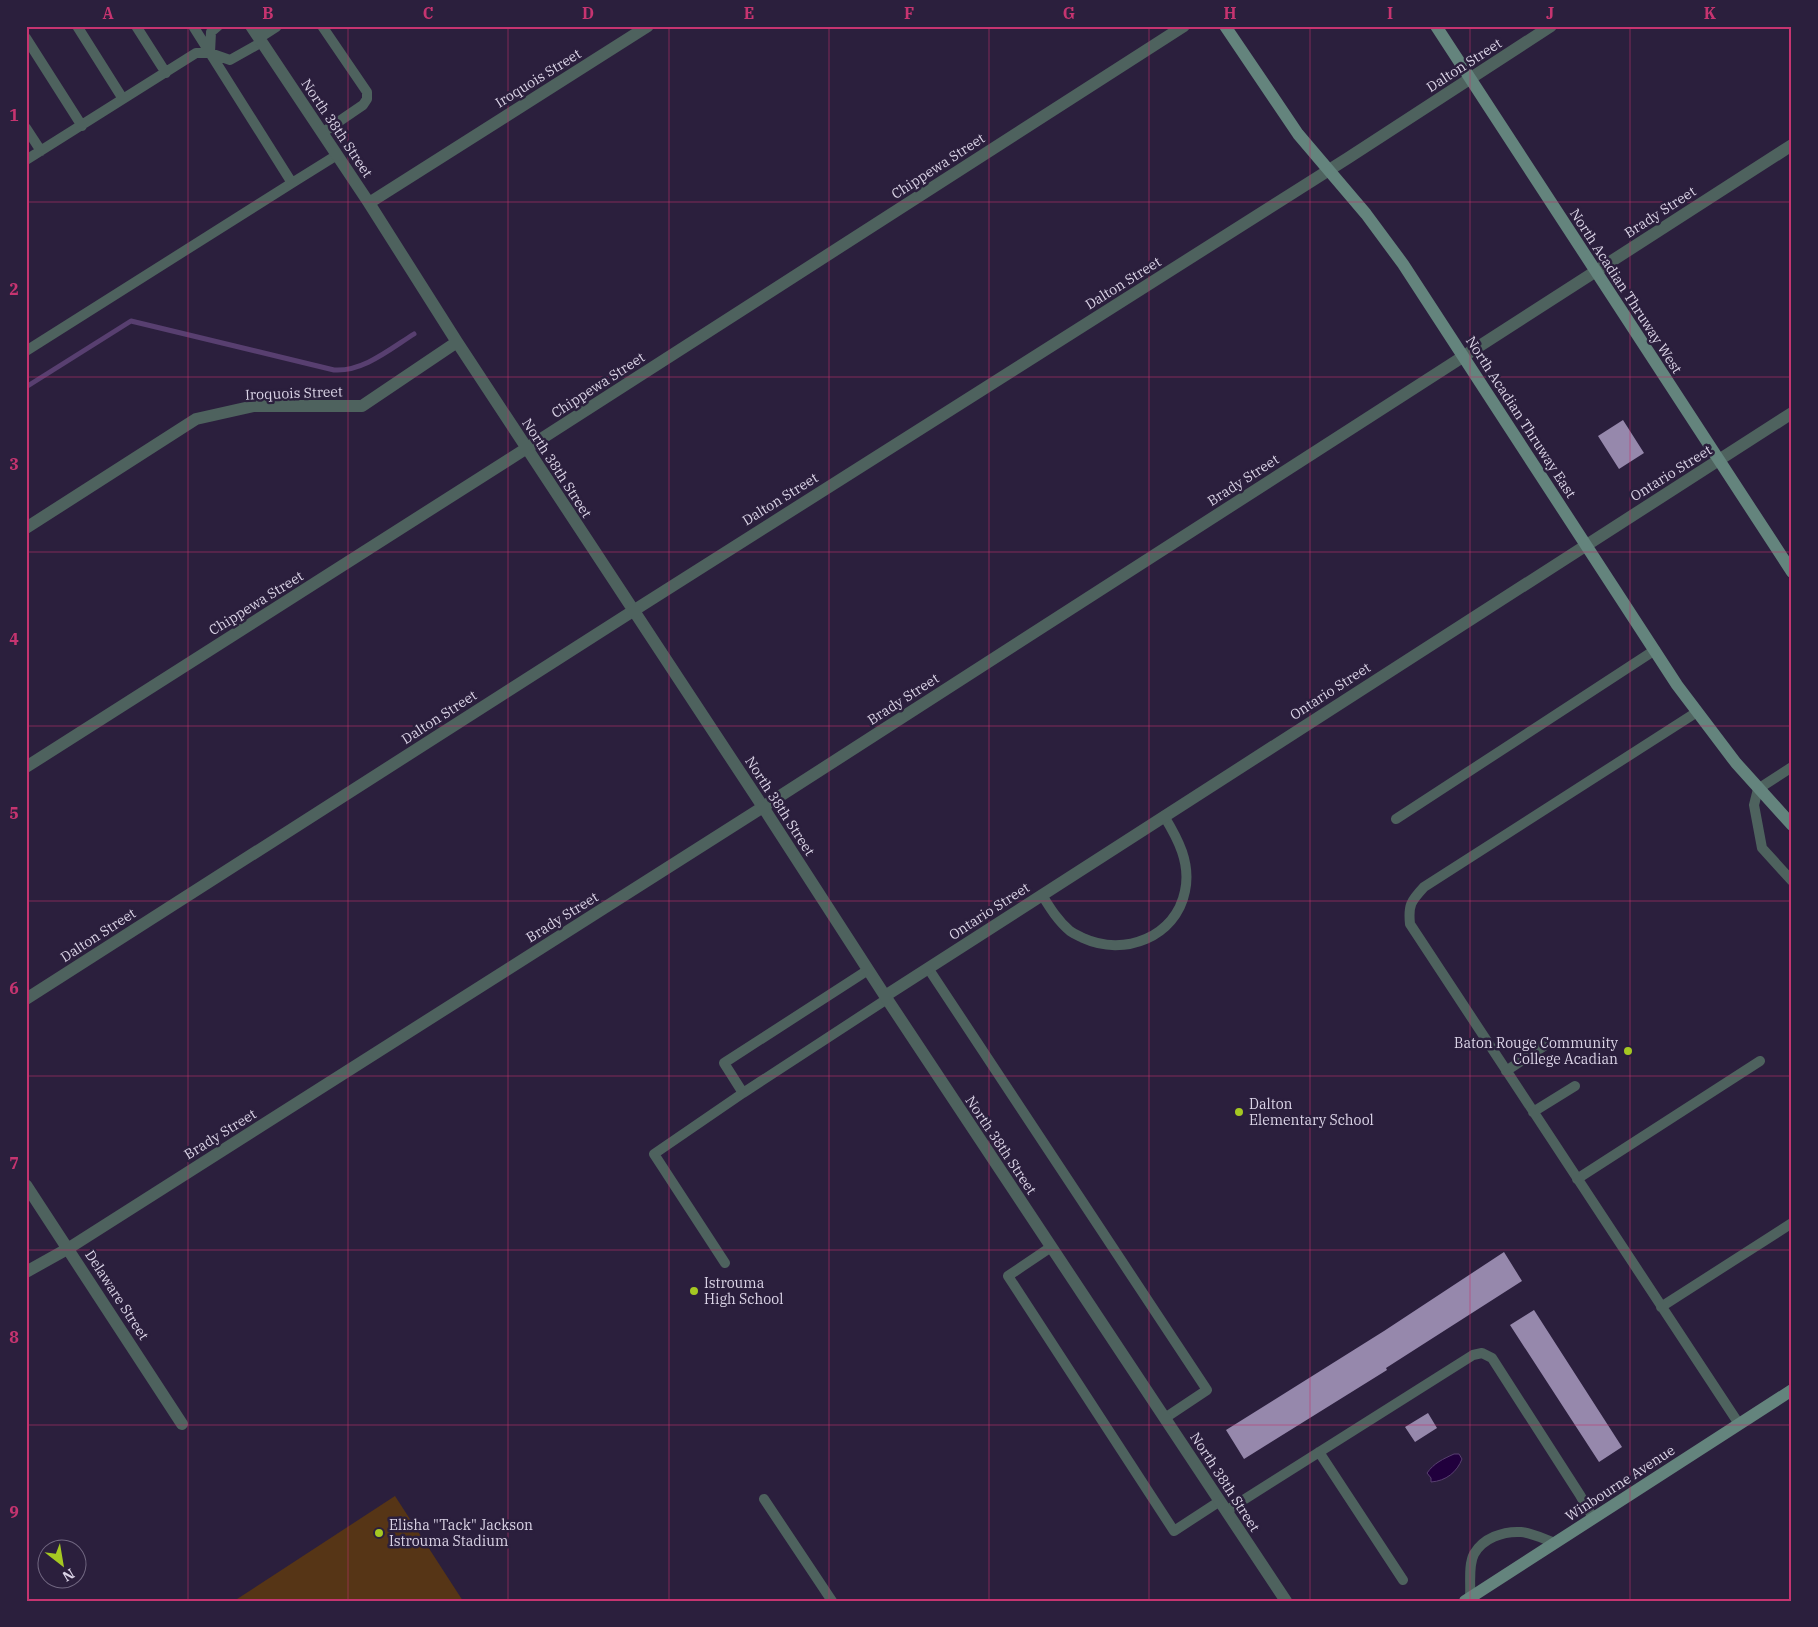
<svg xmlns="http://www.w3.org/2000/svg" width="1818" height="1627" font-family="'IBM Plex Serif',serif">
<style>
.green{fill:#563516}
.water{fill:#21003d;stroke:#583f70}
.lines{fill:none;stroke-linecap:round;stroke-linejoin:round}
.stream{stroke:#583f70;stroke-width:5}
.building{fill:#9688ac}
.lane{stroke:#4e625e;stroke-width:10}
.street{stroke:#4e625e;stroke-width:12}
.secondary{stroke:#64847d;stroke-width:12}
.grid{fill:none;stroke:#c63470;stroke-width:1;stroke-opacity:0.55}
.poi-dot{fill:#a5c822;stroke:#2b1f3d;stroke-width:2}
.labels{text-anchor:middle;stroke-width:5;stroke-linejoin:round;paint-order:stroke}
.street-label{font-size:14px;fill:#dad3e6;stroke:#2b1f3d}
.poi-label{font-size:14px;fill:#dad3e6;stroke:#2b1f3d;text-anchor:start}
.neatline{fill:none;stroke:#c63470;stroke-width:2}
.grid-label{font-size:16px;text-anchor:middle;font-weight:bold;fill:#c63470}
</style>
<rect width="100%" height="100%" fill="#2b1f3d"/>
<!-- green -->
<path class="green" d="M395,1496l68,105h-229z"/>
<!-- water -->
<path class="water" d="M1454,1454h5l3,5c-5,13 -16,22 -31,23v-4l-4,-5c7,-10 16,-14 27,-19z"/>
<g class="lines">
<!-- stream -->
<path class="stream" d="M26,387l105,-66 203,49c29,2 56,-21 80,-36"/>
</g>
<!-- building -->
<path class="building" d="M1623,420l21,33 -25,16 -21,-33z
M1504,1252l18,29 -136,87 1,2 -143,89 -18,-29 158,-99z
M1534,1310l88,137 -23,15 -89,-137z
M1428,1413l9,15 -22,14 -10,-15z"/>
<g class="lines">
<!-- lane -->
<path class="lane" d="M77,26l46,73
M136,26l30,47
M322,26l45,66v7l-4,6 -41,28
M26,38l56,88
M210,53l1,-21 7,-6
M26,128l15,23
M26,160l170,-107h14l20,7 32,-18
M292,183l45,-28
M26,351l266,-168 -99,-157
M1697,712l-273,175c-13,14 -16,18 -14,37l329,500
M1792,767l-34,22 -4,16 8,43 30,33
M1396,819l259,-169
M1042,895c8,13 16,26 28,36 4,3 9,5 13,7 41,19 93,-1 102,-47 6,-28 -7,-52 -21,-75
M928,968l279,422 -42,28
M868,970l-144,93 19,30 144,-94
M1506,1071l38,-25
M1533,1112l42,-26
M1577,1179l183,-118
M1051,1247l-43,29 166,255 46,-30
M725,1263l-71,-109 89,-61
M1661,1307l131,-84
M1319,1452l84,128
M764,1499l68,102
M1226,1511l247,-156 9,-2 10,5 88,137 13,23
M1470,1597c1,-12 -2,-32 4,-43 9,-16 29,-23 47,-22 11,1 23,7 34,11"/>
<!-- street -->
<path class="street" d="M251,26l118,177 88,139 306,465 124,192 399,602
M259,37l17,-11
M369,203l279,-177
M26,528l170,-109 58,-13h108l95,-64
M26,767l501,-319 657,-422
M885,996l907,-583
M26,999l607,-388 715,-453 203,-132
M26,1185l156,239
M26,1272l43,-24 694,-441 1029,-662"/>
<!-- secondary -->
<path class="secondary" d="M1225,26l73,108 68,80 37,50 274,421 59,78 56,62
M1436,26l356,546
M1465,1601l327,-211"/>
</g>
<!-- grid -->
<path class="grid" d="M188,26v1575M348,26v1575M508,26v1575M669,26v1575M829,26v1575M989,26v1575M1149,26v1575M1310,26v1575M1470,26v1575M1630,26v1575M26,202h1766M26,377h1766M26,552h1766M26,726h1766M26,901h1766M26,1076h1766M26,1250h1766M26,1425h1766"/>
<!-- markers -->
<g class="poi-dot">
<circle cx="1628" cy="1051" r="5"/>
<circle cx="1239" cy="1112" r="5"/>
<circle cx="694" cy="1291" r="5"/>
<circle cx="379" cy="1533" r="5"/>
</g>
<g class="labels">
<!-- street labels -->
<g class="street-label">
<text transform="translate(1464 65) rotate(-33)" y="5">Dalton Street</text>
<text transform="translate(538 78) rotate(-32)" y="5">Iroquois Street</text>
<text transform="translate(337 128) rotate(56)" y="5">North 38th Street</text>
<text transform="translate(938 166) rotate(-33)" y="5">Chippewa Street</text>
<text transform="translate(1660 212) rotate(-33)" y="5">Brady Street</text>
<text transform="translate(1123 283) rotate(-32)" y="5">Dalton Street</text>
<text transform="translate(1626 291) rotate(57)" y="5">North Acadian Thruway West</text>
<text transform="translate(598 385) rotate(-33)" y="5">Chippewa Street</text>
<text transform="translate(294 393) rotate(-2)" y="5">Iroquois Street</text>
<text transform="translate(1521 417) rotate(57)" y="5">North Acadian Thruway East</text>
<text transform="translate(557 468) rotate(57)" y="5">North 38th Street</text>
<text transform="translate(1671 473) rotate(-32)" y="5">Ontario Street</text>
<text transform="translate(1243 480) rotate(-33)" y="5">Brady Street</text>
<text transform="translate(780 499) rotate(-32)" y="5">Dalton Street</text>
<text transform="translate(256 603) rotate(-32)" y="5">Chippewa Street</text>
<text transform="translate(1330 691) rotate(-33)" y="5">Ontario Street</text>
<text transform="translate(903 699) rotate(-33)" y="5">Brady Street</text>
<text transform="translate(439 717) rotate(-33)" y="5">Dalton Street</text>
<text transform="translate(780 806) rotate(57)" y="5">North 38th Street</text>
<text transform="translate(989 911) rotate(-33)" y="5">Ontario Street</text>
<text transform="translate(562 917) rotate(-32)" y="5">Brady Street</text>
<text transform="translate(98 935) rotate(-33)" y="5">Dalton Street</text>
<text transform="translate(220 1134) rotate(-32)" y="5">Brady Street</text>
<text transform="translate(1001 1145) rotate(56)" y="5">North 38th Street</text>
<text transform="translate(117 1295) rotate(57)" y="5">Delaware Street</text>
<text transform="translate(1225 1482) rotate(57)" y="5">North 38th Street</text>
<text transform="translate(1620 1483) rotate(-33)" y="5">Winbourne Avenue</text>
</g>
<!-- poi labels -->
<g class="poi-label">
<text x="1618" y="1048" text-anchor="end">Baton Rouge Community<tspan x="1618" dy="16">College Acadian</tspan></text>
<text x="1249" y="1109">Dalton<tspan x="1249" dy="16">Elementary School</tspan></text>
<text x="704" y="1288">Istrouma<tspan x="704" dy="16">High School</tspan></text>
<text x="389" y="1530">Elisha "Tack" Jackson<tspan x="389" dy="16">Istrouma Stadium</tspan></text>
</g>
</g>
<!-- border -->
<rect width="1818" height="1627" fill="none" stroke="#2b1f3d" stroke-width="55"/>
<!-- north arrow -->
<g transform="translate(62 1564) rotate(149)"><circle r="24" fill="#2b1f3d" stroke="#716781"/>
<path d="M0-4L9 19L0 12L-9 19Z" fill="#a5c822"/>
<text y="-8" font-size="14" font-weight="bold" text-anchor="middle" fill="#dad3e6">N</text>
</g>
<rect x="28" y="28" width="1762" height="1572" class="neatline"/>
<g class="grid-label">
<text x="108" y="19">A</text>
<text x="268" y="19">B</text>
<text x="428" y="19">C</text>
<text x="588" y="19">D</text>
<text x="749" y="19">E</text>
<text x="909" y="19">F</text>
<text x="1069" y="19">G</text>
<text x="1230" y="19">H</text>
<text x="1390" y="19">I</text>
<text x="1550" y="19">J</text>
<text x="1710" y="19">K</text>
<text x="14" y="121">1</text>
<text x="14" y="295">2</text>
<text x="14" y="470">3</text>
<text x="14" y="645">4</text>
<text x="14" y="819">5</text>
<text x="14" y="994">6</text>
<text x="14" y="1169">7</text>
<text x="14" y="1343">8</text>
<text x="14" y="1518">9</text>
</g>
</svg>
